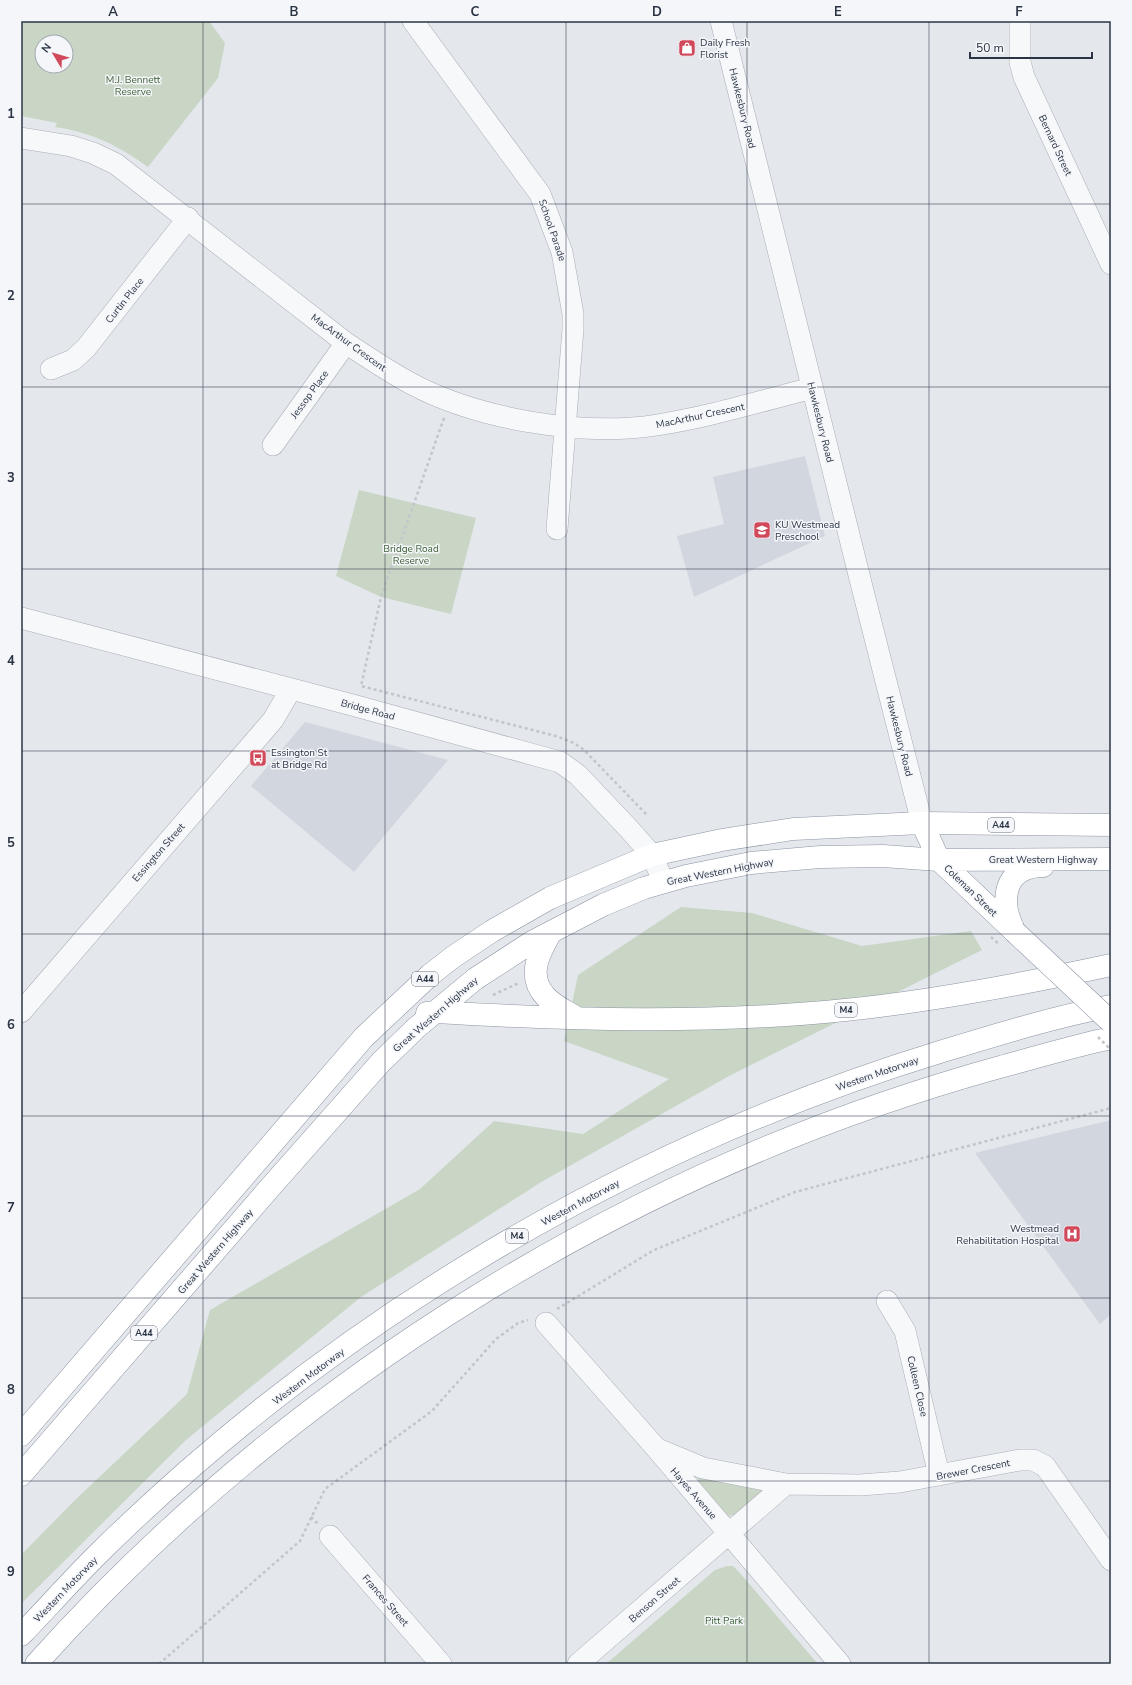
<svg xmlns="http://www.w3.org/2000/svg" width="1132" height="1685" font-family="'Nunito Sans',sans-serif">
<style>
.built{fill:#d2d6de}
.green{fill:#c9d6c5;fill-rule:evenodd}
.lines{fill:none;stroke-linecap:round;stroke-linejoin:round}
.minor-casing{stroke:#a9aeb7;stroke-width:22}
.highway-casing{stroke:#8b94a3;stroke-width:23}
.path{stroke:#c2c5cb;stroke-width:2.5;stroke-dasharray:3 3;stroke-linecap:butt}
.minor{stroke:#f7f8fa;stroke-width:21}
.highway{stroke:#fff;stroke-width:22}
.highway-bridge-casing{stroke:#8b94a3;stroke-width:23;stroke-linecap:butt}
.path-bridge{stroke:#c2c5cb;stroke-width:2.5;stroke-dasharray:3 3;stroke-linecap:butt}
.highway-bridge{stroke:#fff;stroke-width:22}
.grid{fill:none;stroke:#2b3445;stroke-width:1;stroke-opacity:0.55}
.labels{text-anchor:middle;stroke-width:3;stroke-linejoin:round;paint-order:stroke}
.shield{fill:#f4f6f9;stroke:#676e7b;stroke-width:1}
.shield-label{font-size:9px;font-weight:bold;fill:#2b3445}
.poi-label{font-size:10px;fill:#2b3445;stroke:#f4f6f9;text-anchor:start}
.park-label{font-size:10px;fill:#3f6138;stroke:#f4f6f9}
.street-label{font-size:10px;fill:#2b3445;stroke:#f4f6f9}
.neatline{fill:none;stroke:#2b3445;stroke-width:1.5}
.grid-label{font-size:13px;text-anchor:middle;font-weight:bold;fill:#2b3445}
</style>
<rect width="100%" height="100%" fill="#e4e7ec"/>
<!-- built -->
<path class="built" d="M805,456l20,80 -131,61 -17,-61 47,-12 -11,-47z
M305,722l143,38 -94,112 -103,-86z
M1111,1120v194l-11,10 -125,-171z"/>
<!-- green -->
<path class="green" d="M21,21h188l16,22 -7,35 -70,89c-29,-21 -57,-35 -93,-40l2,-4 -36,-7zM42,42h24v24h-24z
M359,490l117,28 -25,96 -70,-17 -45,-21z
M681,907l71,6 110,33 109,-15 11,19 -253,126 -186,105 -182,116 -175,143 -165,164v-49l53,-54 113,-107 23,-84 210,-121 74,-68 89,13 86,-55 -105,-38 14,-66z
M699,1476l63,12 -1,5 -27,22 -5,1 -6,-2 -26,-32z
M727,1566h6l6,6 79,92h-212l109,-94z"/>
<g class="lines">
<defs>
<path id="minor" d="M413,21l127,173 22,58 11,62v15l-16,200
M721,21l141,566 60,236
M1020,21v41l4,15 87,187
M21,138l50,8 22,7 23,11 230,179c21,14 42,28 64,40 67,36 172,54 247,42 52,-8 104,-24 155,-37
M51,369l22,-9 13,-12 102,-130
M273,445l73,-102
M21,618l335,88 204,56 18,13 51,54 23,26 11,26
M21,1012l252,-292 18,-31
M887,1301l18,30 34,144
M546,1323l110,125 184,216
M660,1450l43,18 83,16
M330,1536l111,128
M578,1664l208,-180 74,1 40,-3 120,-22h13l12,6 66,94"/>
<path id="highway" d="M922,823l17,37 75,71
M551,932c-12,21 -25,44 -5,65 8,9 22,15 31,21
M1015,932c-16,-30 -12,-66 28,-66
M427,1013l8,-1c136,8 274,12 410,-2 90,-9 178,-26 266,-45
M21,1435l343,-398 66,-62 23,-18 39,-26 58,-33 102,-43 70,-15 71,-11 129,-6 189,2
M21,1475l246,-284 114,-129 35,-34 59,-49 57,-37 71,-37 41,-17 42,-12 65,-13 69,-6 63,-1 56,4 172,-1
M21,1635c25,-26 49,-53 75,-79 235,-233 531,-409 847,-505 56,-17 111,-34 168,-45
M36,1664c256,-285 595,-495 964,-597 37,-10 74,-21 111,-29"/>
</defs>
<!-- minor casing -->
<use href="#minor" class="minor-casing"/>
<!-- highway casing -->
<use href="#highway" class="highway-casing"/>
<!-- path -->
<path class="path" d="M444,418l-63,179 -20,89 195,50 18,7 10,7 64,66
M493,995l26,-12
M557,1309l97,-59 141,-58 316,-84
M311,1517l7,7
M159,1664l141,-123 25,-52 107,-78 64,-72 22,-16 10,-3"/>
<!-- minor -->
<use href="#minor" class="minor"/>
<!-- highway -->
<use href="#highway" class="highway"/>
<defs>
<path id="highway-bridge" d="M1015,932l96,90"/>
</defs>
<!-- highway-bridge casing -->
<use href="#highway-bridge" class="highway-bridge-casing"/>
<!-- path-bridge -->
<path class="path-bridge" d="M991,937l9,8
M1098,1037l13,13"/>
<!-- highway-bridge -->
<use href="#highway-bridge" class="highway-bridge"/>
</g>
<!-- grid -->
<path class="grid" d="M203,21v1643M385,21v1643M566,21v1643M747,21v1643M929,21v1643M21,204h1090M21,387h1090M21,569h1090M21,751h1090M21,934h1090M21,1116h1090M21,1298h1090M21,1481h1090"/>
<!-- icons -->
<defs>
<symbol id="shop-square" viewBox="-11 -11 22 22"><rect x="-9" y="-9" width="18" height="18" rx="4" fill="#d1495b" stroke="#f4f6f9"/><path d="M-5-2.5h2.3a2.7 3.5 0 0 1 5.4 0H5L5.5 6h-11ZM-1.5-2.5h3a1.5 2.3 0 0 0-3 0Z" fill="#fff"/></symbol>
<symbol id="school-square" viewBox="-11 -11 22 22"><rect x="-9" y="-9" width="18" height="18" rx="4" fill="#d1495b" stroke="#f4f6f9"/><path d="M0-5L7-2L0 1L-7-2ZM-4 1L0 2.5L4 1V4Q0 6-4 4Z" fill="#fff"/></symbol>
<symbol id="bus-square" viewBox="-11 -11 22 22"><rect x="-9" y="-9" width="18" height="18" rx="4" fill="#d1495b" stroke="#f4f6f9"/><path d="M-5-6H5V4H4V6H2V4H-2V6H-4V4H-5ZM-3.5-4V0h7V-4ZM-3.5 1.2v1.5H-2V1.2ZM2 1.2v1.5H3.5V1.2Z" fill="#fff"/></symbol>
<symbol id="hospital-square" viewBox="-11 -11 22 22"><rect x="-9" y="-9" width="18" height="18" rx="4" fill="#d1495b" stroke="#f4f6f9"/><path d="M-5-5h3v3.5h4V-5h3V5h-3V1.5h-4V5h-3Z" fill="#fff"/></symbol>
</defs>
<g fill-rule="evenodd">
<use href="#shop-square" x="677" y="38" width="20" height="20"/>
<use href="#school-square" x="752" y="520" width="20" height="20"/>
<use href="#bus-square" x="248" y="748" width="20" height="20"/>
<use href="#hospital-square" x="1062" y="1224" width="20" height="20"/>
</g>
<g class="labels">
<!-- shield labels -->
<g class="shield">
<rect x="988" y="818" width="26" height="14" rx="3"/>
<rect x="412" y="972" width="26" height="14" rx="3"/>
<rect x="835" y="1003" width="22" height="14" rx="3"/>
<rect x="506" y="1229" width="22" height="14" rx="3"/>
<rect x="131" y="1326" width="26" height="14" rx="3"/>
</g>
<g class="shield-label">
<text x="1001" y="828">A44</text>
<text x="425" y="982">A44</text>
<text x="846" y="1013">M4</text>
<text x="517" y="1239">M4</text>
<text x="144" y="1336">A44</text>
</g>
<!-- poi labels -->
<g class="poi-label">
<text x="700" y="46">Daily Fresh<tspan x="700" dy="12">Florist</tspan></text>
<text x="775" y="528">KU Westmead<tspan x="775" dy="12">Preschool</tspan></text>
<text x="271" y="756">Essington St<tspan x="271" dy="12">at Bridge Rd</tspan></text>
<text x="1059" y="1232" text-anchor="end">Westmead<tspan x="1059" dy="12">Rehabilitation Hospital</tspan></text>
</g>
<!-- park labels -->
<g class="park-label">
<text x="133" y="83">M.J. Bennett<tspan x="133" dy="12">Reserve</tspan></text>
<text x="411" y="552">Bridge Road<tspan x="411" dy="12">Reserve</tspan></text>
<text x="724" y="1624">Pitt Park</text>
</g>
<!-- street labels -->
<g class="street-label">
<text transform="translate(743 108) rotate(76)" y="4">Hawkesbury Road</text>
<text transform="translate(1056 145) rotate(65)" y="4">Bernard Street</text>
<text transform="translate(553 230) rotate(71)" y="4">School Parade</text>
<text transform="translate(124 300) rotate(-52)" y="4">Curtin Place</text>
<text transform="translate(349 342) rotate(36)" y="4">MacArthur Crescent</text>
<text transform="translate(309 394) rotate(-54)" y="4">Jessop Place</text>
<text transform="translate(700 415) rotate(-12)" y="4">MacArthur Crescent</text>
<text transform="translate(821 422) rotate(76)" y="4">Hawkesbury Road</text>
<text transform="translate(368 709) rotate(15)" y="4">Bridge Road</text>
<text transform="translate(900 736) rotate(76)" y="4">Hawkesbury Road</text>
<text transform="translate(158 852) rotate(-49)" y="4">Essington Street</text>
<text x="1043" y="863">Great Western Highway</text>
<text transform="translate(720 871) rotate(-11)" y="4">Great Western Highway</text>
<text transform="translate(971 890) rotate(44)" y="4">Coleman Street</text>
<text transform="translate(435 1014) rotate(-41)" y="4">Great Western Highway</text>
<text transform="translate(877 1073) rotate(-19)" y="4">Western Motorway</text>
<text transform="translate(580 1202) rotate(-28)" y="4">Western Motorway</text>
<text transform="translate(215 1251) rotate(-49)" y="4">Great Western Highway</text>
<text transform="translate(308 1376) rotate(-37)" y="4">Western Motorway</text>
<text transform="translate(918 1386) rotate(77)" y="4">Colleen Close</text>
<text transform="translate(973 1469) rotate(-11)" y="4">Brewer Crescent</text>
<text transform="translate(694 1493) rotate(49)" y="4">Hayes Avenue</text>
<text transform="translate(65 1589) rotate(-46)" y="4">Western Motorway</text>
<text transform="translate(654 1599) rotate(-41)" y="4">Benson Street</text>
<text transform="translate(386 1600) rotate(49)" y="4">Frances Street</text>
</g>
</g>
<!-- border -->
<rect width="1132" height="1685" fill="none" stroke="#f4f6f9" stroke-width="44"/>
<!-- north arrow -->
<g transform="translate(54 54) rotate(308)"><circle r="19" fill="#f4f6f9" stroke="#a4a8b1"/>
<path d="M0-3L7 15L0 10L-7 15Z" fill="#d1495b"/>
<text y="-6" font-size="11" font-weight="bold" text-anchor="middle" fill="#2b3445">N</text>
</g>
<!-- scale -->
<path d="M970 52v6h122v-6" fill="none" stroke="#2b3445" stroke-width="2"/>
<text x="976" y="52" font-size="12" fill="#2b3445" stroke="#f4f6f9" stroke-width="3" paint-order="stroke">50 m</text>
<rect x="22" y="22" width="1088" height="1641" class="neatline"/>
<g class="grid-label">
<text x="113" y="16">A</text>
<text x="294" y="16">B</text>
<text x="475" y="16">C</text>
<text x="657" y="16">D</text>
<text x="838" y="16">E</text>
<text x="1019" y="16">F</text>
<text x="11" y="118">1</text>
<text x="11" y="300">2</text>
<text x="11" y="482">3</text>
<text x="11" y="665">4</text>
<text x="11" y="847">5</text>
<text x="11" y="1029">6</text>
<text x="11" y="1212">7</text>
<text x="11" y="1394">8</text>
<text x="11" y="1576">9</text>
</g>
</svg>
